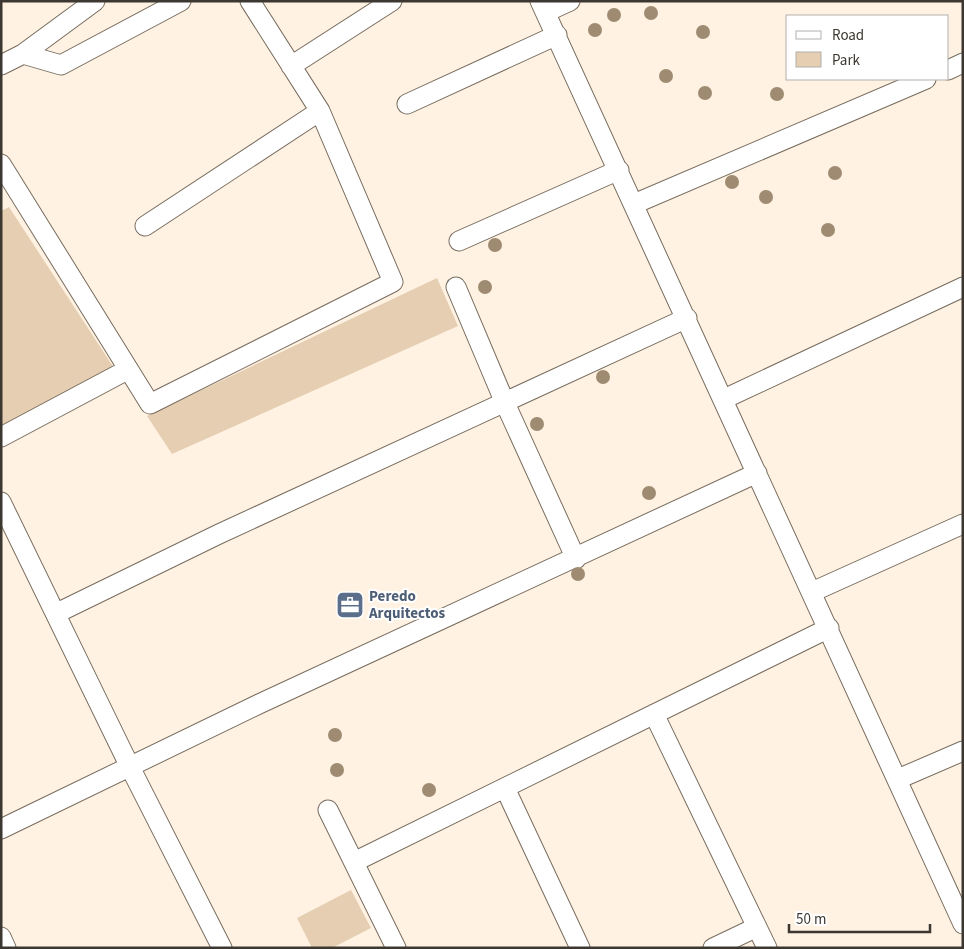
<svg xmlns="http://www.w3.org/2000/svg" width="964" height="949" font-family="'Source Sans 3',sans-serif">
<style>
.green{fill:#e5ceb2}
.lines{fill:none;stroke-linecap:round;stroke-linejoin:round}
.minor-casing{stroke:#776c5e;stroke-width:21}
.minor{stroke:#fff;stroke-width:19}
.tree{fill:#9e8b71}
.labels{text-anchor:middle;stroke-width:4;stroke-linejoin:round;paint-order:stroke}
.service-label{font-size:15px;font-weight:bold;fill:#4e5e75;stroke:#fff;text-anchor:start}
</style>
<rect width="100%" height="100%" fill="#fff2e2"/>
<!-- green -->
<path class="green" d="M9,207l105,161 -113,59v-216z
M437,278l21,48 -286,128 -25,-38z
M351,890l20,38 -39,20h-20l-15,-30z"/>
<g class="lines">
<defs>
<path id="minor" d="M540,1l423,923
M546,12l24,-11
M23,54l72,-53
M1,65l22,-11 38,11 120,-64
M291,66l101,-65
M948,70l15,-7
M407,104l150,-69
M1,164l149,240 243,-122 -73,-171 -70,-110
M634,204l292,-125
M145,226l175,-115
M459,241l160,-71
M456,287l49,116 71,156
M724,399l239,-112
M1,437l126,-67
M1,502l129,265 92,181
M812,592l151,-68
M57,613l162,-79 468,-216
M654,714l113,234
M898,779l65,-28
M505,788l75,160
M328,810l68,138
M1,829l258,-125 498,-231
M354,862l475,-234
M1,937l5,11
M713,948l44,-21"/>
</defs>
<!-- minor casing -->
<use href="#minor" class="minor-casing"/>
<!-- minor -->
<use href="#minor" class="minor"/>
</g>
<!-- trees -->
<g class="tree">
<circle cx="651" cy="13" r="7"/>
<circle cx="614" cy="15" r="7"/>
<circle cx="595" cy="30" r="7"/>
<circle cx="703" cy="32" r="7"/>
<circle cx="666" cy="76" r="7"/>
<circle cx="705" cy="93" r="7"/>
<circle cx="777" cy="94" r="7"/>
<circle cx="835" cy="173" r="7"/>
<circle cx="732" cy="182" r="7"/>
<circle cx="766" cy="197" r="7"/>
<circle cx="828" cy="230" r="7"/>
<circle cx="495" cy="245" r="7"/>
<circle cx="485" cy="287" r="7"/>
<circle cx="603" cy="377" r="7"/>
<circle cx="537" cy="424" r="7"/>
<circle cx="649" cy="493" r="7"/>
<circle cx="578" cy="574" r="7"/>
<circle cx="335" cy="735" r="7"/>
<circle cx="337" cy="770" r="7"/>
<circle cx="429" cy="790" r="7"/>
</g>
<!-- icons -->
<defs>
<symbol id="office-square" viewBox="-11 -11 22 22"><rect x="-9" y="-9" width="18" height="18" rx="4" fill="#5c6f8a" stroke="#fff"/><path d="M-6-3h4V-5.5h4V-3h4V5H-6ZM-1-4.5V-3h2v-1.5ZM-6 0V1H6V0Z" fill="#fff"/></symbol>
</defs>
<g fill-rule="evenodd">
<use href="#office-square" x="334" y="589" width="32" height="32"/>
</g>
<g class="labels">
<!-- service labels -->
<g class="service-label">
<text x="369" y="601">Peredo<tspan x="369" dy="17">Arquitectos</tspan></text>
</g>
</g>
<!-- border -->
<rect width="964" height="949" fill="none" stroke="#3c3731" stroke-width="5"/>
<!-- legend -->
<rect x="786" y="15" width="162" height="65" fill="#ffffff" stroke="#b1afad"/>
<rect x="796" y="31" width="25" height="8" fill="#ffffff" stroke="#b1afad"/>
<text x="832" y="40" font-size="15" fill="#3c3731">Road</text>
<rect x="796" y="52" width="25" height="15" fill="#e5ceb2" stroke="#b1afad"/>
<text x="832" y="65" font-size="15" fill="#3c3731">Park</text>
<!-- scale -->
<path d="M789 924v8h141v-8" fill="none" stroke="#3c3731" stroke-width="2.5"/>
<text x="796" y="924" font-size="15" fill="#3c3731" stroke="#ffffff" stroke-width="4" paint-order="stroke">50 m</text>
</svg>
